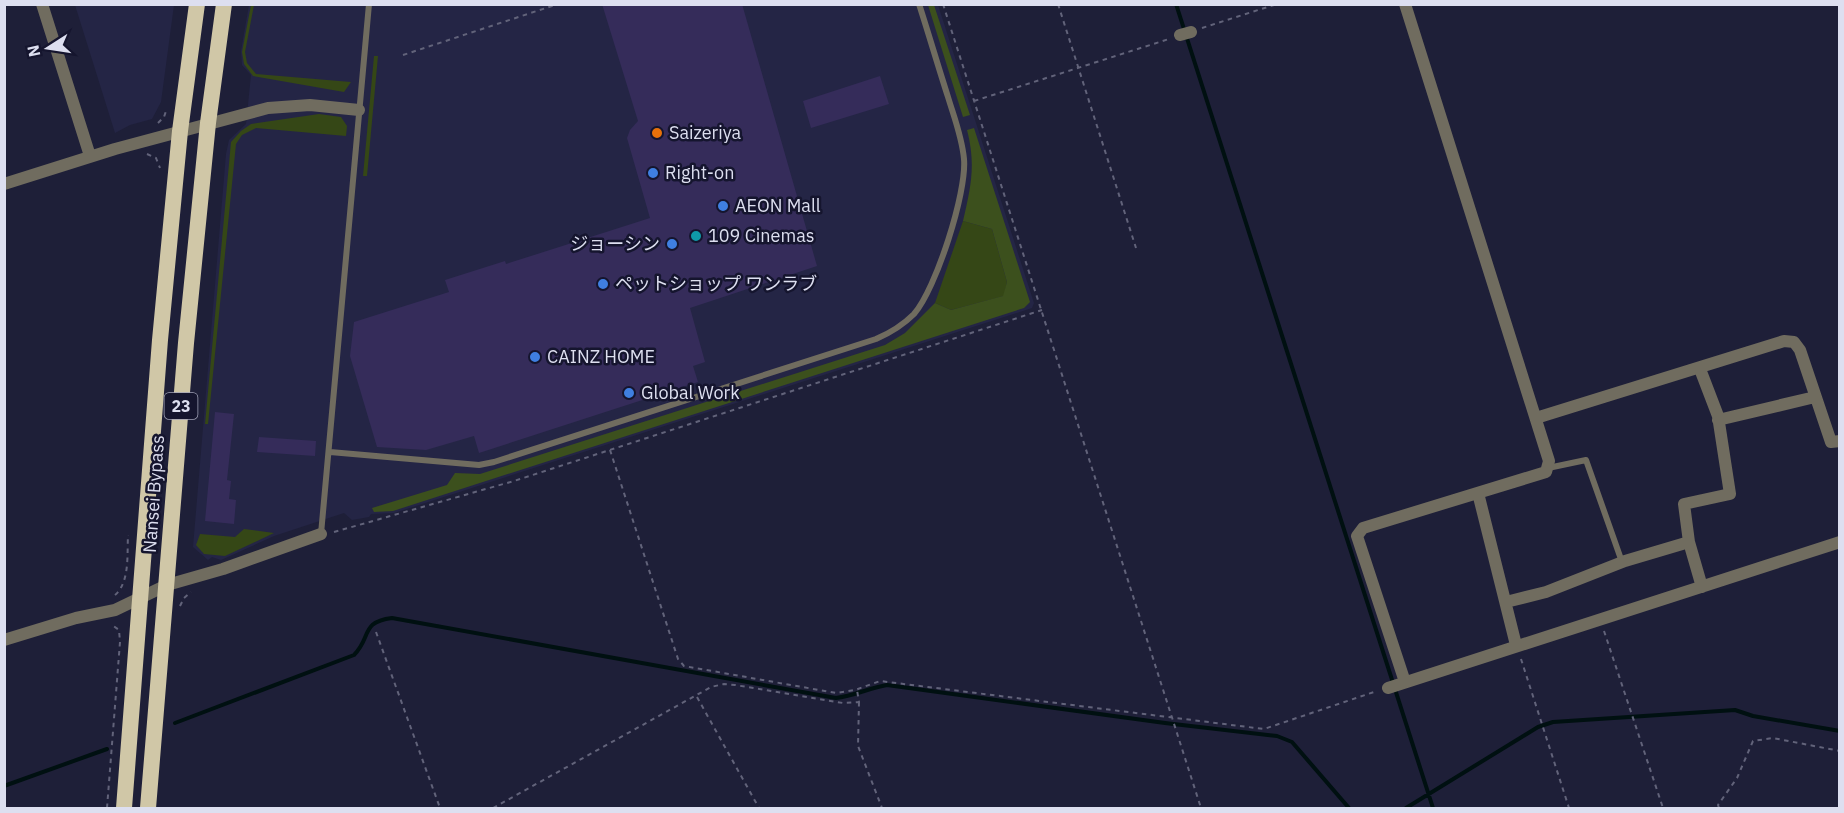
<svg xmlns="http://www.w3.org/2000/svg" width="1844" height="813" font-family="'IBM Plex Sans','Noto Sans JP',sans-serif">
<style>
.built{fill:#242545}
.green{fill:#354716}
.forest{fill:#3c501d}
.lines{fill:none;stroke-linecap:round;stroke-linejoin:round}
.stream{stroke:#001011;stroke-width:4}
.building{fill:#352c5a}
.path{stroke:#62637a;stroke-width:2;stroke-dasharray:4.5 4.5;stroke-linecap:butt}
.service{stroke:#706c5f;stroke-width:6}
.minor{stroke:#706c5f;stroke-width:12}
.trunk{stroke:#d0c7a7;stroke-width:16}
.food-dot{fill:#e8710a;stroke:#15152e;stroke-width:2}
.shop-dot{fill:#3f7fe0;stroke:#15152e;stroke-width:2}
.culture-dot{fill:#0f9aa8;stroke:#15152e;stroke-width:2}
.labels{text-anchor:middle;stroke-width:5;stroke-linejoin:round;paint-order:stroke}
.shield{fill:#15152e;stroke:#a1a2b6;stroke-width:1.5}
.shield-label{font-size:16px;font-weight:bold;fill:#dddff0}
.poi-label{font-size:18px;fill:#dddff0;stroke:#15152e;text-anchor:start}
.street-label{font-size:18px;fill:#dddff0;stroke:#15152e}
</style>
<rect width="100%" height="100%" fill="#1e1f38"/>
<!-- built -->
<path class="built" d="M75,5h99l-13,97 -9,17 -22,6 -15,8z
M249,5h689l96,298 -2,5 -638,205 -23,1 -2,3 -17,3 -8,-7 -70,23 -53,24 -9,-3 -4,3 -15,-13 33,-393 3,-14 17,-16 5,-49 -9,-10 -1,-14z"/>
<!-- green -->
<path class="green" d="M251,5h3l-9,47 2,11 9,11 95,8 -7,10 -91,-16 -9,-12 -2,-12z
M374,56h4l-11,120h-4z
M319,114l22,3 6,9 -1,10 -90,-8 -14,7 -6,9 -28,280h-3l26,-282 10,-11 10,-7z
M963,221l29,8 15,53 -3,14 -53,14 -16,-7z
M244,529l30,4 -49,23 -21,-2 -8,-9 4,-11 35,3z"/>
<!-- forest -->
<path class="forest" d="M928,5h6l36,110 -7,2z
M974,128l56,174 -6,6 -631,203 -19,1 -2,-4 75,-23 8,-12 25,1 405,-129 20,-12 30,-30 16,7 52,-14 4,-14 -15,-53 -29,-8c8,-35 13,-56 4,-91z"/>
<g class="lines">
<!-- stream -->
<path class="stream" d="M1176,4l257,804
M175,723l179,-68c18,-18 6,-33 38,-37l444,80c18,-2 33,-10 51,-13l278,38 112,13 15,6 57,66
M4,786l103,-37
M1406,808l132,-81 15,-5 182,-12 18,6 87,15"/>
</g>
<!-- building -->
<path class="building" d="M602,4h140l75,262 -127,42 15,54 -12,4 5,16 -219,71 -5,-17 -48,14 -49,-3 -27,-91 4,-34 95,-30 -4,-12 60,-19 1,3 144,-46 -23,-80 3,-8 8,-9z
M880,76l9,28 -78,24 -8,-27z
M215,412l19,2 -7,66 4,1 -2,18 7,1 -2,24 -29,-3z
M259,437l57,4 -1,15 -58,-4z"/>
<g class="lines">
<!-- path -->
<path class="path" d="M943,4l258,804
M1058,4l78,244
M1202,28l75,-24
M403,55l155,-51
M974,101l195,-62
M158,123l6,-6 3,-9
M147,154l9,4 4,10
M610,450l68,209 6,7 152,27 19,-3 25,-9 384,48 113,-38
M334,532l180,-51 528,-171
M115,595c15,-13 12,-41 13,-60
M180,606l4,-8 7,-6
M1604,631l59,177
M376,632l64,176
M1521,659l48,149
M697,697l62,111
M859,702l-1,44 24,62
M107,808l13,-166 -1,-12 -7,-5
M493,808l218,-121 13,-3 11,1 108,18 16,-1 -2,-12
M1719,808l-1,-3 19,-27 16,-37 20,-3 67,13"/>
<!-- service -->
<path class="service" d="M330,452l149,13 15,-3 382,-123c14,-6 27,-14 38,-25 22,-25 53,-122 50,-155 -2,-22 -10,-42 -16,-62 -10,-31 -19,-62 -29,-93
M1548,468l38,-8 36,102
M321,534l48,-530"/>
<!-- minor -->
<path class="minor" d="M42,4l48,152
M1180,35l11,-3
M4,184l111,-35 153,-41 42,-3 49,5
M1536,418l248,-77 10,1 6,8 31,92 9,-1
M1718,420l97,-23
M1478,493l38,152
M1689,542l-5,-38 46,-10 -12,-78 -18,-47
M1506,602l40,-10 79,-31 64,-19 13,45
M4,640l72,-22 39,-8 52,-25 56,-16 98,-35
M1405,682l-48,-146 6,-8 183,-56 3,-11 -144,-457
M1388,688l452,-146"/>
<!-- trunk -->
<path class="trunk" d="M124,808l36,-468 20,-209 17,-127
M148,808l38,-465 22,-220 16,-119"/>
</g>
<!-- markers -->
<circle class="food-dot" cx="657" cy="133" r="6"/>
<g class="shop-dot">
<circle cx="653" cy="173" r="6"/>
<circle cx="723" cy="206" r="6"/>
<circle cx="672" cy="244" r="6"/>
<circle cx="603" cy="284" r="6"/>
<circle cx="535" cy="357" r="6"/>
<circle cx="629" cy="393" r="6"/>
</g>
<circle class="culture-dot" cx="696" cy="236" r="6"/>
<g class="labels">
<!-- shield labels -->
<rect class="shield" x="164.5" y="393" width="33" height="26" rx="4.5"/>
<g class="shield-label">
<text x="181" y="412">23</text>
</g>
<!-- poi labels -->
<g class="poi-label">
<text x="669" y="139">Saizeriya</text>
<text x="665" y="179">Right-on</text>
<text x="735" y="212">AEON Mall</text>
<text x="708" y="242">109 Cinemas</text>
<text x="660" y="250" text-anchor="end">ジョーシン</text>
<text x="615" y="290">ペットショップ ワンラブ</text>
<text x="547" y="363">CAINZ HOME</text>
<text x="641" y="399">Global Work</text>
</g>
<!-- street labels -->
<g class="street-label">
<text transform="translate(154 494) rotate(-86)" y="6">Nansei Bypass</text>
</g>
</g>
<!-- border -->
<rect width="1844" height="813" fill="none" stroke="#dddff0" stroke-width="12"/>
<!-- north arrow -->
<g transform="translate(48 48) rotate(258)" stroke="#15152e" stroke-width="4.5" paint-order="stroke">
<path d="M0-4.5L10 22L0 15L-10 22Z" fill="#dddff0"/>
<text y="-9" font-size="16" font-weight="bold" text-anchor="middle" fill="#dddff0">N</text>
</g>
</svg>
